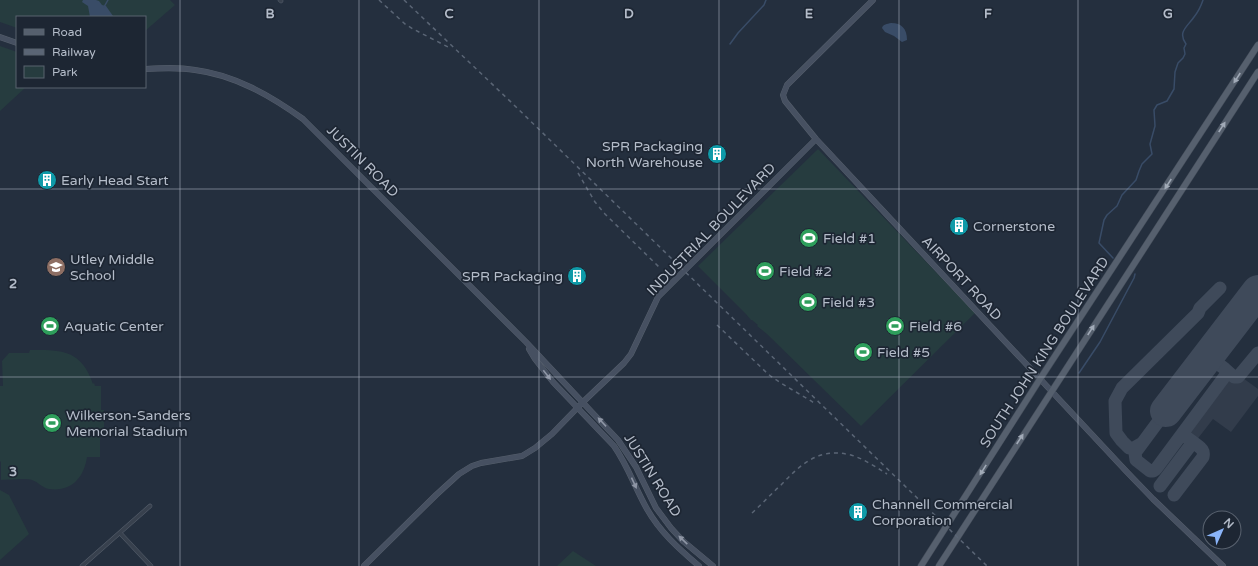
<svg xmlns="http://www.w3.org/2000/svg" width="1258" height="566" font-family="'Varela Round',sans-serif">
<style>
.airport{fill:#323c4b}
.green{fill:#263c3f}
.water{fill:#394c67}
.lines{fill:none;stroke-linecap:round;stroke-linejoin:round}
.stream{stroke:#394c67;stroke-width:1.5}
.taxiway{stroke:#3f4a5a;stroke-width:13}
.runway{stroke:#3f4a5a;stroke-width:32}
.street-casing{stroke:#565f6c;stroke-width:4.5}
.secondary-casing{stroke:#565f6c;stroke-width:6}
.primary-casing{stroke:#414a57;stroke-width:7}
.street{stroke:#38414e;stroke-width:3.5}
.secondary{stroke:#465061;stroke-width:5}
.primary{stroke:#56606e;stroke-width:6}
.rail{stroke:#5a6575;stroke-width:1.5;stroke-dasharray:4 4;stroke-linecap:butt}
.oneway{fill:#a1aab7}
.oneway2{fill:#8e96a5}
.grid{fill:none;stroke:#b4bcc9;stroke-width:1;stroke-opacity:0.55}
.labels{text-anchor:middle;stroke-width:3.5;stroke-linejoin:round;paint-order:stroke}
.poi-label{font-size:14px;fill:#b4bcc9;stroke:#1d2633;text-anchor:start}
.street-label{font-size:14px;fill:#b4bcc9;stroke:#1d2633}
.grid-label{font-size:13px;text-anchor:middle;font-weight:bold;fill:#b4bcc9;stroke:#1d2633;stroke-width:3.5;stroke-linejoin:round;paint-order:stroke}
</style>
<rect width="100%" height="100%" fill="#242f3e"/>
<!-- airport -->
<path class="airport" d="M1229,368l29,21v7l-27,36 -18,-13 -21,27 -14,-10z"/>
<!-- green -->
<path class="green" d="M0,0h170l5,5 -30,26v-14h-128v11l-17,-6z
M0,46l17,6v35h9l-26,24z
M818,149l157,164 -114,113 -94,-92 -10,-8 1,-1 -6,-5h-1l-5,-6 -48,-48z
M30,350c31,0 51,-1 63,34l1,-1 1,3h6v24h3v25l-4,2v20h-13c-3,21 -16,35 -38,32 -6,-1 -11,-7 -17,-9 -6,-2 -23,0 -31,0v-18l-1,-1v-75h3l-1,-25 7,-8h20z
M0,490l9,5 20,39 -29,26z
M573,551l23,15h-39z"/>
<!-- water -->
<path class="water" d="M83,0h13l3,1 3,4 4,1 7,10v1h-23l-2,-11 -6,-4z
M891,23c11,0 16,6 16,17l-5,2 -8,-6 -9,-4 -3,-4c1,-4 5,-4 9,-5z"/>
<g class="lines">
<!-- stream -->
<path class="stream" d="M104,7l4,-7
M730,44l8,-11 26,-28 2,-5
M1113,258l-14,-15 5,-23 3,-5 10,-9 5,-11 14,-15 3,-9 3,-7 10,-10 -2,-10 5,-18 -1,-16 3,-5 10,-4 7,-12 1,-17 3,-9 5,-5 2,-4 -1,-6 2,-4c-9,-12 2,-18 8,-27 4,-5 7,-11 9,-17
M1079,373l21,-31 34,-64 1,-4"/>
<!-- taxiway -->
<path class="taxiway" d="M1225,369l9,8h4l20,-24
M1166,411l-31,42 1,7 14,11h3l3,-2 69,-93 1,-4 -1,-3 -17,-13
M1141,444l-7,4h-5l-7,-7 -6,-8 -1,-32 7,-13 76,-75 2,-5 20,-20
M1160,486l33,-44 -11,-8
M1174,495l29,-38c2,-8 -4,-10 -10,-15"/>
<!-- runway -->
<path class="runway" d="M1166,411l92,-120"/>
<defs>
<path id="street" d="M280,0l1,1
M120,533l31,33
M82,566l68,-60"/>
<path id="secondary" d="M873,0l-86,85 -4,10 2,6 31,38 310,332 27,28 70,67
M0,37l17,6
M145,69c17,-1 33,-2 50,1 40,5 76,26 108,49l223,223 92,98 18,27 20,41 15,20 12,13 30,25
M529,349l6,10 18,23 61,64c14,20 21,42 33,63 13,23 32,40 52,57
M364,566l72,-71 23,-21 13,-8 9,-3 41,-7 13,-8 17,-14 31,-32 41,-39 7,-9 27,-57 158,-158"/>
<path id="primary" d="M921,566l119,-187 218,-334
M939,566l319,-494"/>
</defs>
<!-- street casing -->
<use href="#street" class="street-casing"/>
<!-- secondary casing -->
<use href="#secondary" class="secondary-casing"/>
<!-- primary casing -->
<use href="#primary" class="primary-casing"/>
<!-- street -->
<use href="#street" class="street"/>
<!-- secondary -->
<use href="#secondary" class="secondary"/>
<!-- primary -->
<use href="#primary" class="primary"/>
<!-- rail -->
<path class="rail" d="M379,0l26,24 8,5 37,19
M404,0l109,104 474,462
M578,173l17,29 10,12 56,55
M717,325l51,49c14,11 31,19 46,29
M752,513c10,-9 19,-19 29,-28 20,-21 38,-38 70,-30 13,4 25,12 36,19"/>
</g>
<!-- one-way arrows -->
<defs><path id="oneway-solid" d="M-6-.8H1V-3.2L6.5 0L1 3.2V.8H-6Z"/></defs>
<g class="oneway">
<use href="#oneway-solid" transform="translate(1237 78) rotate(123)"/>
<use href="#oneway-solid" transform="translate(1222 127) rotate(-57)"/>
<use href="#oneway-solid" transform="translate(1168 184) rotate(123)"/>
<use href="#oneway-solid" transform="translate(1091 330) rotate(-57)"/>
<use href="#oneway-solid" transform="translate(1020 439) rotate(-57)"/>
<use href="#oneway-solid" transform="translate(983 470) rotate(122)"/>
</g>
<g class="oneway2">
<use href="#oneway-solid" transform="translate(547 375) rotate(52)"/>
<use href="#oneway-solid" transform="translate(602 422) rotate(-133)"/>
<use href="#oneway-solid" transform="translate(634 483) rotate(65)"/>
<use href="#oneway-solid" transform="translate(683 540) rotate(-136)"/>
</g>
<!-- grid -->
<path class="grid" d="M180,0v566M359,0v566M539,0v566M719,0v566M899,0v566M1078,0v566M0,189h1258M0,377h1258"/>
<!-- icons -->
<defs>
<symbol id="building-disc" viewBox="-11 -11 22 22"><circle r="9.5" fill="#0f9aa8" stroke="#1d2633"/><path d="M-4-6H4V6H1V3H-1V6H-4ZM-2.5-4.3h1.7v1.8h-1.7ZM.8-4.3h1.7v1.8H.8ZM-2.5-1h1.7V.8h-1.7ZM.8-1h1.7V.8H.8Z" fill="#fff"/></symbol>
<symbol id="stadium-disc" viewBox="-11 -11 22 22"><circle r="9.5" fill="#2e9e5b" stroke="#1d2633"/><path d="M0-5a6.5 5 0 1 0 0 10a6.5 5 0 1 0 0-10ZM-3.5-1.8h7v3.6h-7Z" fill="#fff"/></symbol>
<symbol id="school-disc" viewBox="-11 -11 22 22"><circle r="9.5" fill="#8d6e63" stroke="#1d2633"/><path d="M0-5L7-2L0 1L-7-2ZM-4 1L0 2.5L4 1V4Q0 6-4 4Z" fill="#fff"/></symbol>
</defs>
<g fill-rule="evenodd">
<use href="#building-disc" x="706" y="143" width="22" height="22"/>
<use href="#building-disc" x="36" y="169" width="22" height="22"/>
<use href="#building-disc" x="948" y="215" width="22" height="22"/>
<use href="#stadium-disc" x="798" y="227" width="22" height="22"/>
<use href="#school-disc" x="45" y="256" width="22" height="22"/>
<use href="#stadium-disc" x="754" y="260" width="22" height="22"/>
<use href="#building-disc" x="566" y="265" width="22" height="22"/>
<use href="#stadium-disc" x="797" y="291" width="22" height="22"/>
<use href="#stadium-disc" x="39" y="315" width="22" height="22"/>
<use href="#stadium-disc" x="884" y="315" width="22" height="22"/>
<use href="#stadium-disc" x="852" y="341" width="22" height="22"/>
<use href="#stadium-disc" x="41" y="412" width="22" height="22"/>
<use href="#building-disc" x="847" y="501" width="22" height="22"/>
</g>
<g class="labels">
<!-- poi labels -->
<g class="poi-label">
<text x="703" y="151" text-anchor="end">SPR Packaging<tspan x="703" dy="16">North Warehouse</tspan></text>
<text x="61" y="185">Early Head Start</text>
<text x="973" y="231">Cornerstone</text>
<text x="823" y="243">Field #1</text>
<text x="70" y="264">Utley Middle<tspan x="70" dy="16">School</tspan></text>
<text x="779" y="276">Field #2</text>
<text x="563" y="281" text-anchor="end">SPR Packaging</text>
<text x="822" y="307">Field #3</text>
<text x="64" y="331">Aquatic Center</text>
<text x="909" y="331">Field #6</text>
<text x="877" y="357">Field #5</text>
<text x="66" y="420">Wilkerson-Sanders<tspan x="66" dy="16">Memorial Stadium</tspan></text>
<text x="872" y="509">Channell Commercial<tspan x="872" dy="16">Corporation</tspan></text>
</g>
<!-- street labels -->
<g class="street-label">
<text transform="translate(363 161) rotate(45)" y="5">JUSTIN ROAD</text>
<text transform="translate(711 229) rotate(-46)" y="5">INDUSTRIAL BOULEVARD</text>
<text transform="translate(962 278) rotate(47)" y="5">AIRPORT ROAD</text>
<text transform="translate(1044 352) rotate(-57)" y="5">SOUTH JOHN KING BOULEVARD</text>
<text transform="translate(653 475) rotate(58)" y="5">JUSTIN ROAD</text>
</g>
</g>
<g class="grid-label">
<text x="270" y="18">B</text>
<text x="449" y="18">C</text>
<text x="629" y="18">D</text>
<text x="809" y="18">E</text>
<text x="988" y="18">F</text>
<text x="1168" y="18">G</text>
<text x="13" y="288">2</text>
<text x="13" y="476">3</text>
</g>
<!-- legend -->
<rect x="16" y="16" width="130" height="72" fill="#1d2633" stroke="#59626f"/>
<rect x="24" y="29" width="20" height="6" fill="#56606e" stroke="#59626f"/>
<text x="52" y="36" font-size="12" fill="#b4bcc9">Road</text>
<rect x="24" y="49" width="20" height="6" fill="#5a6575" stroke="#59626f"/>
<text x="52" y="56" font-size="12" fill="#b4bcc9">Railway</text>
<rect x="24" y="66" width="20" height="12" fill="#263c3f" stroke="#59626f"/>
<text x="52" y="76" font-size="12" fill="#b4bcc9">Park</text>
<!-- north arrow -->
<g transform="translate(1222 530) rotate(45)"><circle r="19" fill="#1d2633" stroke="#59626f"/>
<path d="M0-3L7 15L0 10L-7 15Z" fill="#8ab4f8"/>
<text y="-6" font-size="11" font-weight="bold" text-anchor="middle" fill="#b4bcc9">N</text>
</g>
</svg>
